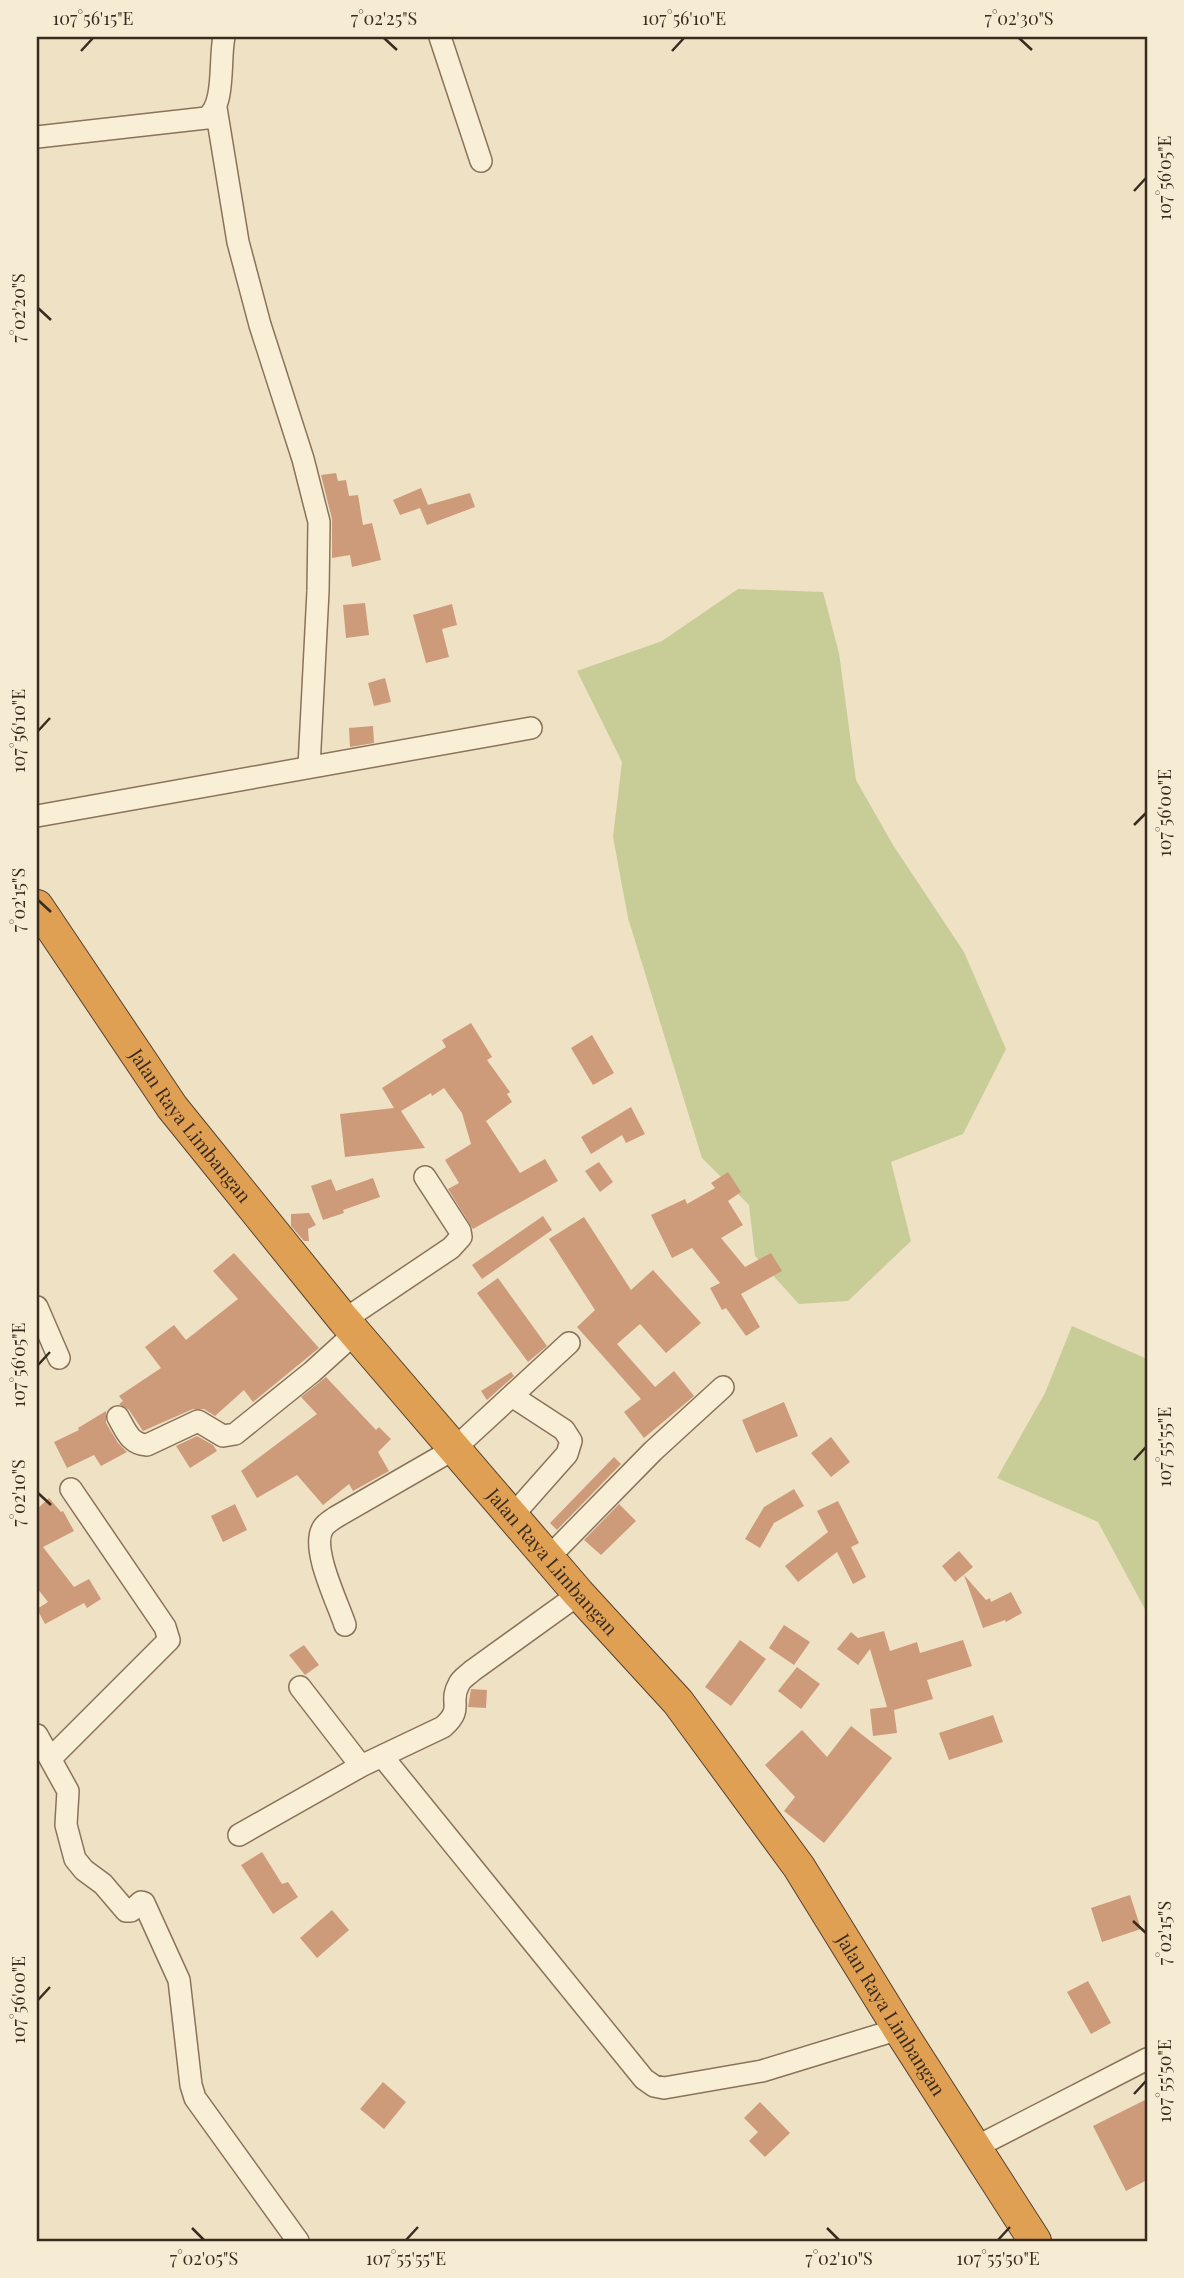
<svg xmlns="http://www.w3.org/2000/svg" width="1184" height="2278" font-family="'Playfair Display',serif">
<style>
.green{fill:#c8cd97}
.building{fill:#cd9b79}
.lines{fill:none;stroke-linecap:round;stroke-linejoin:round}
.minor-casing{stroke:#8a735a;stroke-width:24}
.highway-casing{stroke:#57412e;stroke-width:34}
.minor{stroke:#f9efd7;stroke-width:21}
.highway{stroke:#dfa054;stroke-width:32}
.ticks{fill:none;stroke:#392b1e;stroke-width:2.5}
.labels{text-anchor:middle;stroke-width:5;stroke-linejoin:round;paint-order:stroke}
.street-label{font-size:19px;fill:#392b1e;stroke:#f6ecd3}
.neatline{fill:none;stroke:#392b1e;stroke-width:2.5}
.ticks-label{font-size:18px;text-anchor:middle;fill:#392b1e}
</style>
<rect width="100%" height="100%" fill="#efe1c4"/>
<!-- green -->
<path class="green" d="M738,589l85,3 16,61 17,127 37,65 71,107 42,97 -43,85 -72,28 20,79 -63,60 -49,3 -44,-48 -6,-51 -47,-47 -74,-240 -15,-81 9,-75 -45,-91 85,-30z
M1072,1326l75,33v254l-49,-91 -101,-44 48,-85z"/>
<!-- building -->
<path class="building" d="M336,473l2,8 8,-1 3,16 9,-1 5,30 9,-2 9,37 -29,7 -2,-12 -18,3v-39l-11,-44z
M421,488l7,17 42,-12 5,14 -48,18 -7,-17 -20,7 -7,-15z
M365,603l4,32 -23,3 -3,-33z
M452,604l5,21 -15,4 7,28 -23,6 -13,-48z
M385,678l6,24 -17,4 -6,-23z
M373,726l1,17 -24,4 -1,-19z
M471,1023l21,34 -5,3 23,32 -3,2 5,8 -26,19 34,52 25,-14 13,22 -85,48 -25,-40 11,-6 -14,-23 26,-16 -9,-31 -18,-25 -12,8 -1,-3 -30,18 24,37 -80,9 -5,-43 54,-6 -12,-20 64,-41 -4,-7z
M592,1035l22,38 -21,12 -22,-37z
M631,1107l14,27 -19,9 -4,-8 -31,19 -10,-17z
M599,1162l14,20 -13,10 -15,-21z
M728,1172l13,20 -13,9 15,24 -22,13 24,29 26,-14 11,18 -41,23 19,33 -14,9 -20,-28 -4,2 -12,-22 10,-5 -28,-35 -20,10 -21,-43 34,-16 2,5 28,-16 -4,-5z
M373,1178l7,19 -37,13 1,3 -21,7 -12,-34 20,-7 5,12z
M309,1213l7,12 -8,4 1,12h-5l-13,-15v-12z
M543,1216l9,14 -70,49 -10,-14z
M584,1217l47,73 22,-20 48,53 -35,30 -26,-29 -23,20 38,43 19,-16 20,25 -50,42 -20,-26 17,-13 -64,-72 18,-17 -46,-71z
M234,1253l85,95 -66,54 -9,-12 -29,26 -11,-7h-11l-50,22 -14,-21 -10,-6 4,-3 -4,-5 42,-28 -16,-21 29,-22 12,15 52,-41 -25,-28z
M498,1278l49,68 -19,16 -51,-69z
M511,1372l3,4 -27,24 -6,-9z
M326,1377l50,53 3,-3 12,12 -13,13 11,19 -36,20 -4,-7 -26,21 -26,-30 -40,23 -16,-27 76,-57 -16,-17z
M784,1402l14,34 -42,17 -14,-33z
M106,1411v12l12,20 9,9 -26,14 -7,-11 -27,13 -13,-26 25,-12 -1,-2z
M197,1436l16,9 4,6 -27,17 -14,-22z
M831,1437l19,25 -19,15 -20,-24z
M614,1457l7,7 -64,66 -7,-7z
M794,1489l10,17 -30,17 -14,25 -15,-9 19,-32z
M49,1498l12,14 2,-1 11,20 -31,16 31,40 15,-8 12,20 -14,9 -3,-5 -39,21 -8,-15 11,-7 -11,-14v-79z
M838,1501l21,42 -8,4 15,30 -13,7 -16,-32 -39,30 -13,-16 43,-34 -11,-21z
M235,1504l12,26 -24,12 -12,-26z
M619,1504l17,17 -35,34 -17,-15z
M959,1551l14,16 -18,15 -13,-16z
M964,1575l22,25 4,-2 1,4 20,-10 11,21 -16,9 -1,-2 -22,8z
M784,1625l26,17 -16,23 -25,-17z
M884,1631l6,20 27,-9 3,11 43,-13 9,26 -45,14 6,19 -39,11 3,23 -24,3 -3,-27 17,-2 -17,-58 -12,16 -21,-16 14,-17 7,6z
M740,1640l26,19 -35,47 -26,-19z
M304,1645l15,20 -14,10 -16,-20z
M797,1667l23,17 -19,25 -23,-18z
M471,1689l16,1 -1,18 -18,-1z
M993,1715l10,27 -54,18 -10,-27z
M851,1726l41,32 -68,85 -40,-32 11,-14 -30,-32 37,-35 25,27z
M262,1852l20,32 6,-2 10,15 -25,17 -32,-49z
M1130,1895l11,34 -39,13 -11,-34z
M332,1910l17,20 -32,28 -17,-20z
M1088,1981l23,42 -20,11 -24,-42z
M383,2082l23,20 -22,27 -24,-20z
M1147,2099v81l-21,11 -33,-65z
M760,2102l30,31 -25,24 -16,-16 9,-9 -14,-14z"/>
<g class="lines">
<defs>
<path id="minor" d="M440,37l41,124
M216,108l22,134 22,83 43,134 16,63 -1,69 -9,176
M37,137l169,-19c20,-12 13,-59 18,-81
M37,816l494,-88
M37,1307l22,51
M344,1320l107,-72 10,-11 -1,-6 -35,-54
M512,1396l52,34 7,11 -4,13 -54,61
M118,1417c8,14 12,27 29,28l51,-24 25,15 12,-2 77,-62 43,-39
M548,1558l105,-107 70,-64
M345,1625c-7,-22 -35,-77 -22,-97 3,-5 9,-8 13,-11l118,-68 115,-106
M300,1687l61,79
M37,1735l31,56 -2,34 9,34 9,11 19,14 23,27h5l10,-9 3,1 35,77 12,105 4,13 103,143
M382,1756l262,323 10,7 10,2 98,-17 137,-42
M51,1758l118,-118 -4,-13 -94,-138
M239,1835l122,-69 82,-39c22,-19 5,-24 16,-43 2,-5 9,-9 13,-13l107,-77
M976,2147l171,-88"/>
<g id="highway">
<path id="s1" d="M37,906l135,201 172,213 235,274 99,108 121,165 100,162 136,212"/>
</g>
</defs>
<!-- minor casing -->
<use href="#minor" class="minor-casing"/>
<!-- highway casing -->
<use href="#highway" class="highway-casing"/>
<!-- minor -->
<use href="#minor" class="minor"/>
<!-- highway -->
<use href="#highway" class="highway"/>
</g>
<!-- ticks -->
<path class="ticks" d="M384,38l13,12M1019,38l13,12M81,51l12,-13M672,51l12,-13M1134,191l12,-13M38,308l13,12M38,731l12,-13M1134,825l12,-12M38,900l13,12M38,1365l12,-13M1134,1460l12,-13M38,1493l13,12M1133,1921l13,12M38,2000l12,-13M1134,2094l12,-13M192,2228l12,12M827,2228l12,12M406,2240l12,-13M998,2240l12,-13"/>
<g class="labels">
<!-- street labels -->
<g class="street-label">
<text dy="7" stroke="none"><textPath href="#s1" startOffset="268">Jalan Raya Limbangan</textPath></text>
<text dy="7" stroke="none"><textPath href="#s1" startOffset="835">Jalan Raya Limbangan</textPath></text>
<text dy="7" stroke="none"><textPath href="#s1" startOffset="1402">Jalan Raya Limbangan</textPath></text>
</g>
</g>
<!-- border -->
<rect width="1184" height="2278" fill="none" stroke="#f6ecd3" stroke-width="77"/>
<rect x="38" y="38" width="1108" height="2202" class="neatline"/>
<g class="ticks-label">
<text x="93" y="25">107°56'15"E</text>
<text x="384" y="25">7°02'25"S</text>
<text x="684" y="25">107°56'10"E</text>
<text x="1019" y="25">7°02'30"S</text>
<text transform="translate(1165 178) rotate(-90)" y="6">107°56'05"E</text>
<text transform="translate(19 308) rotate(-90)" y="6">7°02'20"S</text>
<text transform="translate(19 731) rotate(-90)" y="6">107°56'10"E</text>
<text transform="translate(1165 813) rotate(-90)" y="6">107°56'00"E</text>
<text transform="translate(19 900) rotate(-90)" y="6">7°02'15"S</text>
<text transform="translate(19 1365) rotate(-90)" y="6">107°56'05"E</text>
<text transform="translate(1165 1447) rotate(-90)" y="6">107°55'55"E</text>
<text transform="translate(19 1493) rotate(-90)" y="6">7°02'10"S</text>
<text transform="translate(1165 1933) rotate(-90)" y="6">7°02'15"S</text>
<text transform="translate(19 2000) rotate(-90)" y="6">107°56'00"E</text>
<text transform="translate(1165 2081) rotate(-90)" y="6">107°55'50"E</text>
<text x="204" y="2265">7°02'05"S</text>
<text x="406" y="2265">107°55'55"E</text>
<text x="839" y="2265">7°02'10"S</text>
<text x="998" y="2265">107°55'50"E</text>
</g>
</svg>
